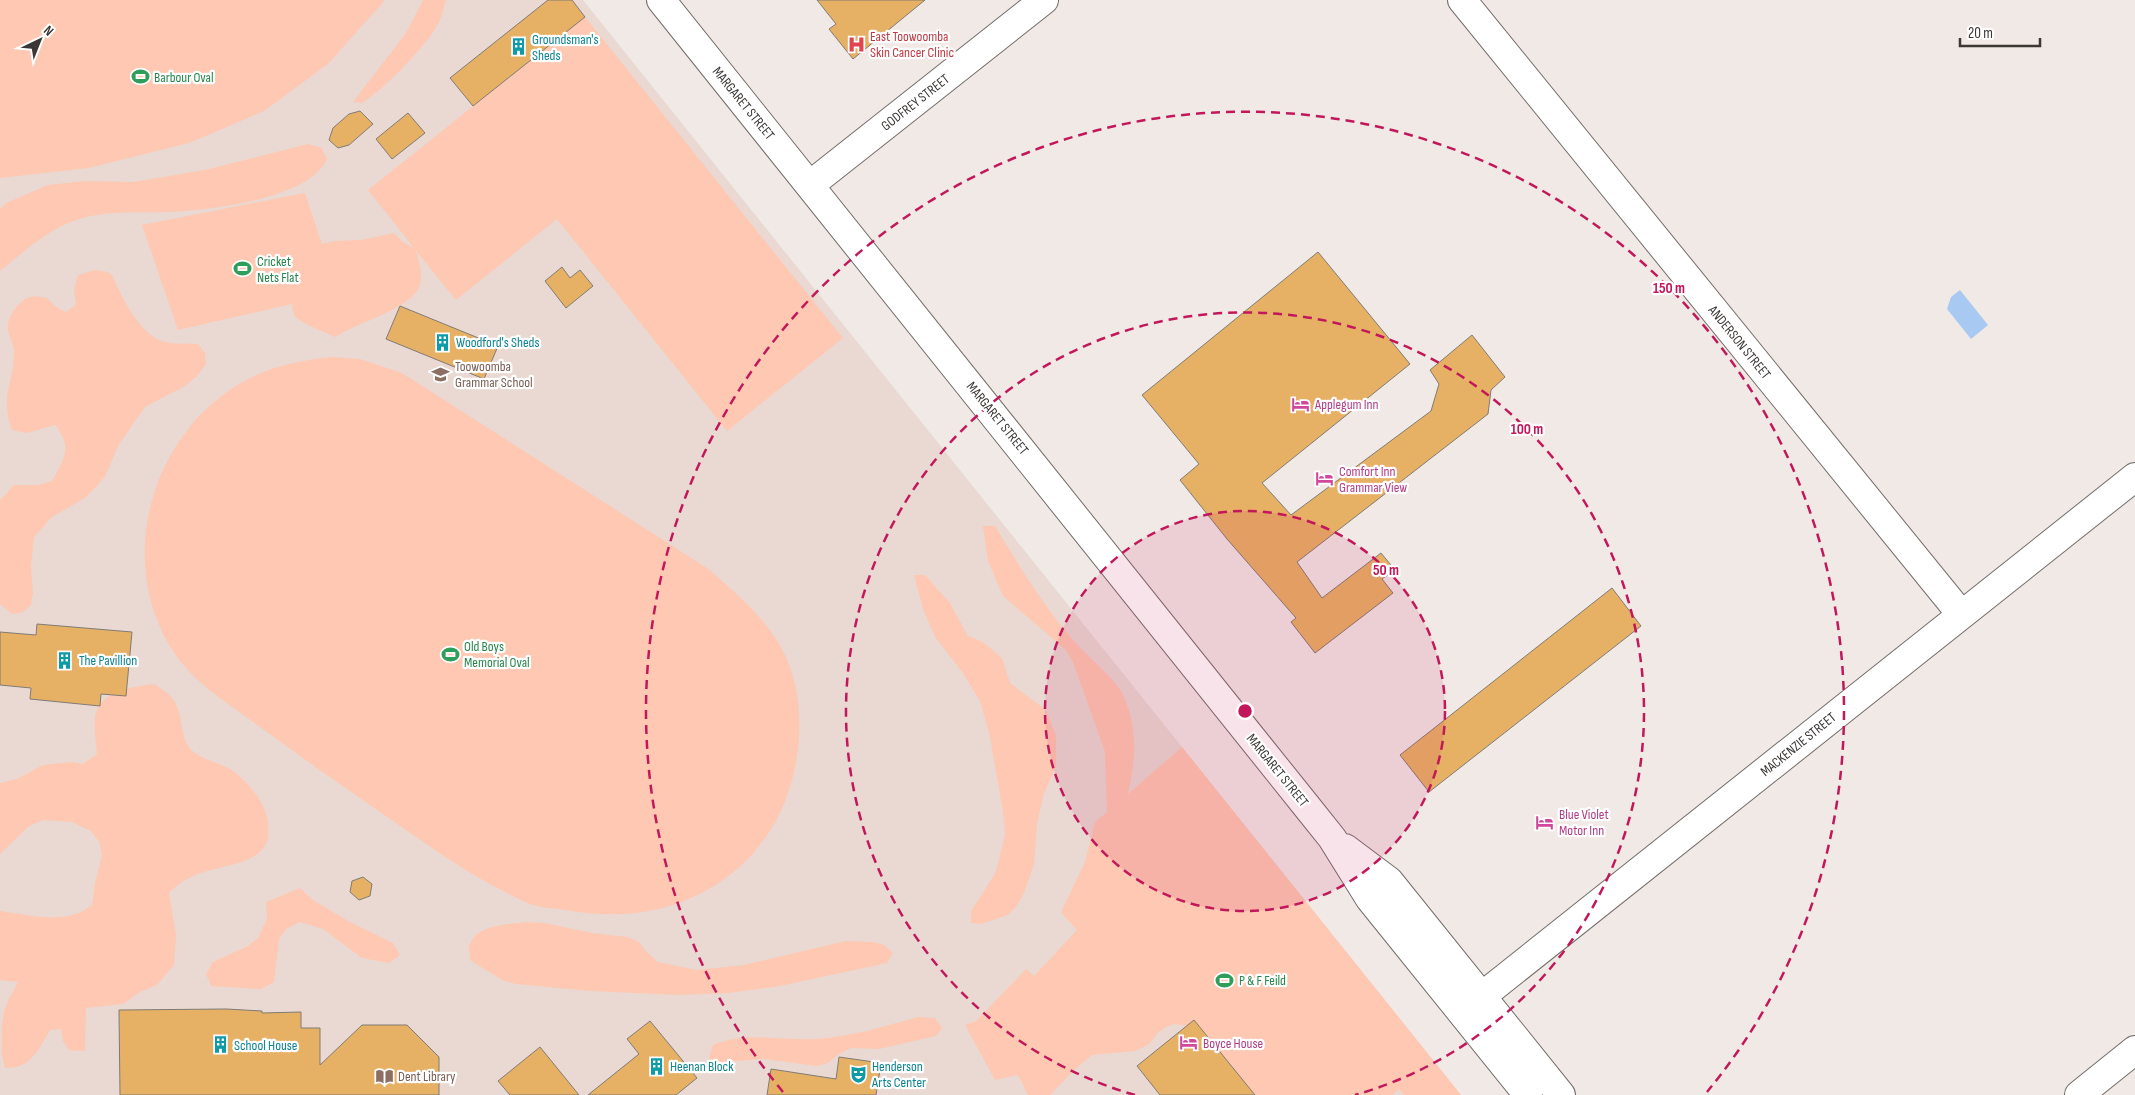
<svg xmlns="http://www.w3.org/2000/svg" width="2135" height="1095" font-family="'Sofia Sans Condensed',sans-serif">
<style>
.built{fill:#e9d9d2}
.green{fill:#fec8b2}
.water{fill:#a8c9f2}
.building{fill:#e6b165;stroke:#807b75}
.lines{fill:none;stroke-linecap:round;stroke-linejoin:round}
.minor-casing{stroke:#746d6a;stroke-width:30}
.minor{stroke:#fff;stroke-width:28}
.ring{fill:none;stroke:#c2185b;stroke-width:2.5;stroke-dasharray:9 6}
.labels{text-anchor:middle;stroke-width:4.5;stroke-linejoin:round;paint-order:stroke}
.health-label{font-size:14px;fill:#be3a42;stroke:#fff;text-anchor:start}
.culture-label{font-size:14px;fill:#0d838f;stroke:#fff;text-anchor:start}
.leisure-label{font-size:14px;fill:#27864d;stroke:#fff;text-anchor:start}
.street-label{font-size:14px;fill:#3a3735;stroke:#fff}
.education-label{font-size:14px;fill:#785e54;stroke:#fff;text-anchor:start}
.hotel-label{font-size:14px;fill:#b23c85;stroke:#fff;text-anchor:start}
.centre{fill:#c2185b;stroke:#fff;stroke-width:2.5}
.ring-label{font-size:15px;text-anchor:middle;font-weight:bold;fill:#c2185b;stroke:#fff;stroke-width:4.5;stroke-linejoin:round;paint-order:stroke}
</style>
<rect width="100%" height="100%" fill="#f1e9e5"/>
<!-- built -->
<path class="built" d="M0,0h583l878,1095h-1461z"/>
<!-- green -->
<path class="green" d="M0,0h385l-57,64 -64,47 -75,32 -100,25 -89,10z
M423,0h23c-3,9 -5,21 -11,29 -13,21 -52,61 -73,74l-9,-1 53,-69z
M585,17l258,321 -116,93 -170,-212 -101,81 -40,-49c3,11 7,22 4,34 -5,22 -66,39 -85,52l-29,-13 -12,-8 -2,-12 -114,26 -36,-105 163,-32 17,51 12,-3 27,-1 33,-7 9,9 11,6 -46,-58z
M308,144l14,4 5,11c-17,40 -117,51 -157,53 -28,1 -60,-2 -87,6 -33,9 -57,32 -83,53v-62l6,-6 42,-18 38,-4 48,1 71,-12z
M95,270l13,2 4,3c11,23 23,52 47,65 10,5 28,3 39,4l7,9 1,11 -9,12 -12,10 -40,21 -26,37 -14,33 -20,21 -33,19 -18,20 -3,30 2,26 -2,12 -8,7 -11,2 -12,-10v-104l14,-15h25l13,-4c12,-21 21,-35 3,-56l-28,8 -15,-3c-12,-34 1,-43 2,-77 1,-9 -7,-18 -6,-27 0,-11 12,-27 23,-29 4,-1 11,0 16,1l9,9 10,5 10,-7 -2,-16 4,-14z
M332,357l28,2 42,14 308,197c22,20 47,41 64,66 31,44 31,107 14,157 -13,40 -43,76 -79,96 -46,26 -93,30 -144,21 -11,-2 -24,-2 -35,-6 -9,-3 -17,-8 -25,-12 -26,-13 -49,-28 -73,-44 -37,-26 -74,-51 -111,-77 -25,-18 -50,-36 -75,-54 -27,-20 -54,-37 -73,-66 -60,-93 -20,-224 77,-273 26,-13 54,-18 82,-21z
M983,526h12c24,40 49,81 80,116 11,13 41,38 47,51 16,32 14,67 6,101l54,-47 279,348h-57l-5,-6 -7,6h-136l-48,-45 -15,-23 -18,-3 -9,3 -7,5 -11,13 -13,6 -43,4 -20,17 -22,23h-22l-10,-20 -23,5 -30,-55 11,-4 50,-52 8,7 43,-46 -16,-18 24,-50 10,-40 12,-10 -2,-60 -32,-90 -7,-12 -63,-54 -15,-35z
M914,575h11l25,28 18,33 15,6 19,16 8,25 36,27 10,26v31l-12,26 -7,31 -3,41 -11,30 -7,12 -8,8 -27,9 -10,-1v-12l25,-39 9,-38 -2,-22 -13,-75 -10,-36 -17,-28 -28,-36 -12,-28z
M154,684c8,5 15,9 20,17 11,16 4,39 21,52 11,8 26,10 38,18 15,11 34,33 35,52 0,4 1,10 0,15 -6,26 -44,27 -64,34 -13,4 -26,11 -35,21l7,43 -2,29 -17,20 -17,7 -17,12 -37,4 -1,43 -16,-1 -6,-9 -2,-12 -11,1c-12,20 -19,39 -45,38 -5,-15 -5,-48 2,-65 3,-8 8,-13 11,-21l-18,-2v-69c31,4 66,15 92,-6l3,-22 7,-27 -2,-13 -9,-12 -19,-9 -29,-2 -14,6 -29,28v-71l17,-4 26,-14 28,-3 12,2 14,-10c-1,-11 -3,-24 -2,-35 2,-28 37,-32 59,-35z
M300,888l13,12 35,21 45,22 7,12 -11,8 -27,-5 -39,-29 -23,-7 -14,7 -7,10 -5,43 -13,7 -50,-3 -5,-12 7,-12 35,-16 10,-8 9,-19 -1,-17z
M528,922l17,1 47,10 35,4 12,5 7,9 12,11 39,8 47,-5 102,-24 27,1 11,3 9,8 -6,10 -107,23 -52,7 -49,2 -89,-4 -74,-7 -14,-4 -32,-20c0,-5 -2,-12 0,-16 8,-20 40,-20 58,-22z
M918,1017l17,1 7,10 -6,8 -57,13 -28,-1 -12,6 -11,9 -11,3 -53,-7 -54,4 -1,-6 4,-12c32,-14 69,-4 103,-6 35,-2 68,-13 102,-22z"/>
<!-- water -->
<path class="water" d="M1960,290l28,35 -17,14 -24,-30 4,-12z"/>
<!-- building -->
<path class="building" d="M548,0h24l13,17 -112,89 -23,-28z
M817,0h108l-72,59 -24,-30 7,-5z
M360,111l13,13 -24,21 -11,3 -9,-8 4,-12 16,-14z
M408,113l17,20 -33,26 -16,-20z
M1318,252l92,112 -148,119 29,32 140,-104 8,-27 -9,-14 42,-35 33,42 -14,13 -3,24 -191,148 25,36 59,-45 14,17 -13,9 11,14 -78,60 -24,-31 5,-4 -69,-79 -47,-59 19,-16 -57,-69z
M562,267l8,11 10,-8 13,16 -27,22 -21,-27z
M400,306l98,40 -14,33 -98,-40z
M1612,588l29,38 -212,166 -29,-37z
M37,624l95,8 -6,64 -25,-2 -1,12 -70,-7 1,-11 -31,-3v-53l36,3z
M363,877l9,7 -2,12 -11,4 -9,-8 2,-11z
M226,1009l36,2v2l39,-1v16h19v37l42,-40h45l32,32v38h-319l-1,-85z
M1194,1020l61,75h-95l-23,-29z
M650,1021l47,57 -21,17h-88l51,-41 -12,-15z
M540,1047l39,48h-69l-12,-14z
M839,1057l42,6 -5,32h-109l4,-26 65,10z"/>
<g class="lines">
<defs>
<path id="minor" d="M661,0l647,808 24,30 38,61 158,196
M1462,0l499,614
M810,185l234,-185
M1345,848l44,33 172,214
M1462,1012l673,-535
M2079,1095l56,-45"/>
</defs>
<!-- minor casing -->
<use href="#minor" class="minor-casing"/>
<!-- minor -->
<use href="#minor" class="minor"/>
</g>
<!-- distance rings -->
<circle cx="1245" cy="711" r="200" fill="#c2185b" fill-opacity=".12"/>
<g class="ring">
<circle cx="1245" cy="711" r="200"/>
<path d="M1135 1095A399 399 0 1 1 1355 1095"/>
<path d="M783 1092A599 599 0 1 1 1707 1092"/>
</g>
<!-- icons -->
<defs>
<symbol id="hospital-bare" viewBox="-9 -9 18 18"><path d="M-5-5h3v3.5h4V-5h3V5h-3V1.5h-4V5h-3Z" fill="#e0444e" stroke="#fff" stroke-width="2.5" paint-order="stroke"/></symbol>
<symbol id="building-bare" viewBox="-9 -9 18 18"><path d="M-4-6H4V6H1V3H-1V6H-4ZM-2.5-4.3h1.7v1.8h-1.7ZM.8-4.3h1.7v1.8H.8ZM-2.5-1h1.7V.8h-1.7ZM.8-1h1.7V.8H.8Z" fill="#0f9aa8" stroke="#fff" stroke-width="2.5" paint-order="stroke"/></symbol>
<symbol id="stadium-bare" viewBox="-9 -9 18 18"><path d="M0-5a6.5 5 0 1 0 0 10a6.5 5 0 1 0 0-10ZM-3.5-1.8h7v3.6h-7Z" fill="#2e9e5b" stroke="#fff" stroke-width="2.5" paint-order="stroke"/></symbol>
<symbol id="school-bare" viewBox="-9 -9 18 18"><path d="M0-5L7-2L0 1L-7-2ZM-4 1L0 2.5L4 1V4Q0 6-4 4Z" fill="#8d6e63" stroke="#fff" stroke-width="2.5" paint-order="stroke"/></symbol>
<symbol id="hotel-bare" viewBox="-9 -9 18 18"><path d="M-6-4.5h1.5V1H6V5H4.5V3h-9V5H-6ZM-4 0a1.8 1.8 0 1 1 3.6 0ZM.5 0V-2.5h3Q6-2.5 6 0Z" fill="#d1479c" stroke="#fff" stroke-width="2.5" paint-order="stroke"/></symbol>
<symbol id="theatre-bare" viewBox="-9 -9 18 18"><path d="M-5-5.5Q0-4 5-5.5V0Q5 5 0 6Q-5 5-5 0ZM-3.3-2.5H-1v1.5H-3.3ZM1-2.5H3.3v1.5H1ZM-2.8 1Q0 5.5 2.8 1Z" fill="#0f9aa8" stroke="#fff" stroke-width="2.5" paint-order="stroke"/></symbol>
<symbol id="library-bare" viewBox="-9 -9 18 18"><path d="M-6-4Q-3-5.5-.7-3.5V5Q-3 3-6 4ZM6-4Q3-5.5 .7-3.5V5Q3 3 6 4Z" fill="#8d6e63" stroke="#fff" stroke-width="2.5" paint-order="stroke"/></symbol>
</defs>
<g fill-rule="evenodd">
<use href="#hospital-bare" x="844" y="32" width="25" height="25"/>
<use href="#building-bare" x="506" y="34" width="25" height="25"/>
<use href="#stadium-bare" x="128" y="64" width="25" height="25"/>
<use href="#stadium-bare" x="230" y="256" width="25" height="25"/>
<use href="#building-bare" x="430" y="330" width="25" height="25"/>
<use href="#school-bare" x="428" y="362" width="25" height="25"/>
<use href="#hotel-bare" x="1288" y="392" width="25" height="25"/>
<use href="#hotel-bare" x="1312" y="466" width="25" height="25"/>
<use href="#stadium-bare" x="438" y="642" width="25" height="25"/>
<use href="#building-bare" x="52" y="648" width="25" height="25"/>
<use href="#hotel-bare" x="1532" y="810" width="25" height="25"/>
<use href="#stadium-bare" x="1212" y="968" width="25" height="25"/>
<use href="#hotel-bare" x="1176" y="1030" width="25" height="25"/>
<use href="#building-bare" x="208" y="1032" width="25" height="25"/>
<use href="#building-bare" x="644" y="1054" width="25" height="25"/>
<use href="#theatre-bare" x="846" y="1062" width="25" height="25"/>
<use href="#library-bare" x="372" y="1064" width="25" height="25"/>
</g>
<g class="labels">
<!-- health labels -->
<g class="health-label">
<text x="870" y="41">East Toowoomba<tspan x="870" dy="16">Skin Cancer Clinic</tspan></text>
</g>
<!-- culture labels -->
<g class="culture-label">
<text x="532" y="44">Groundsman's<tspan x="532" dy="16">Sheds</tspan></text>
<text x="456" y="347">Woodford's Sheds</text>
<text x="79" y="665">The Pavillion</text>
<text x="234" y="1050">School House</text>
<text x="670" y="1071">Heenan Block</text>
<text x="872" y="1071">Henderson<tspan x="872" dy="16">Arts Center</tspan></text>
</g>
<!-- leisure labels -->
<g class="leisure-label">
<text x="154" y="82">Barbour Oval</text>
<text x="257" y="266">Cricket<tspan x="257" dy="16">Nets Flat</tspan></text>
<text x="464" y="651">Old Boys<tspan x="464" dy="16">Memorial Oval</tspan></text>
<text x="1239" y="985">P &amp; F Feild</text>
</g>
<!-- street labels -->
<g class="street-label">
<text transform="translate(915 102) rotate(-38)" y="5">GODFREY STREET</text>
<text transform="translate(744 103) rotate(51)" y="5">MARGARET STREET</text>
<text transform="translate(1740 342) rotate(51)" y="5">ANDERSON STREET</text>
<text transform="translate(998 418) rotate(51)" y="5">MARGARET STREET</text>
<text transform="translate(1798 744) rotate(-39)" y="5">MACKENZIE STREET</text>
<text transform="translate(1278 770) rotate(51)" y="5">MARGARET STREET</text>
</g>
<!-- education labels -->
<g class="education-label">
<text x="455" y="371">Toowoomba<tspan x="455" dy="16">Grammar School</tspan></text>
<text x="398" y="1081">Dent Library</text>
</g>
<!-- hotel labels -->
<g class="hotel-label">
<text x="1315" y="409">Applegum Inn</text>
<text x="1339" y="476">Comfort Inn<tspan x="1339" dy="16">Grammar View</tspan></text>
<text x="1559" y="819">Blue Violet<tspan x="1559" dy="16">Motor Inn</tspan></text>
<text x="1203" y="1048">Boyce House</text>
</g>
</g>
<circle cx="1245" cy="711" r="8" class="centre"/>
<g class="ring-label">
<text x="1669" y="293">150 m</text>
<text x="1527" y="434">100 m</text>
<text x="1386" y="575">50 m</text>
</g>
<!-- north arrow -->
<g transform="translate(40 40) rotate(43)" stroke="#ffffff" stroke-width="4" paint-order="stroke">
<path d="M0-4L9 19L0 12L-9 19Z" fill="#3a3735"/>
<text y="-8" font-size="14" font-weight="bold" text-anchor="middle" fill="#3a3735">N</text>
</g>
<!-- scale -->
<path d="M1960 38v8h80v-8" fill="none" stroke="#3a3735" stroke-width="2.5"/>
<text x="1968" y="38" font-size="15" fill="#3a3735" stroke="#ffffff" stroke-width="4" paint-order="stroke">20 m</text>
</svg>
